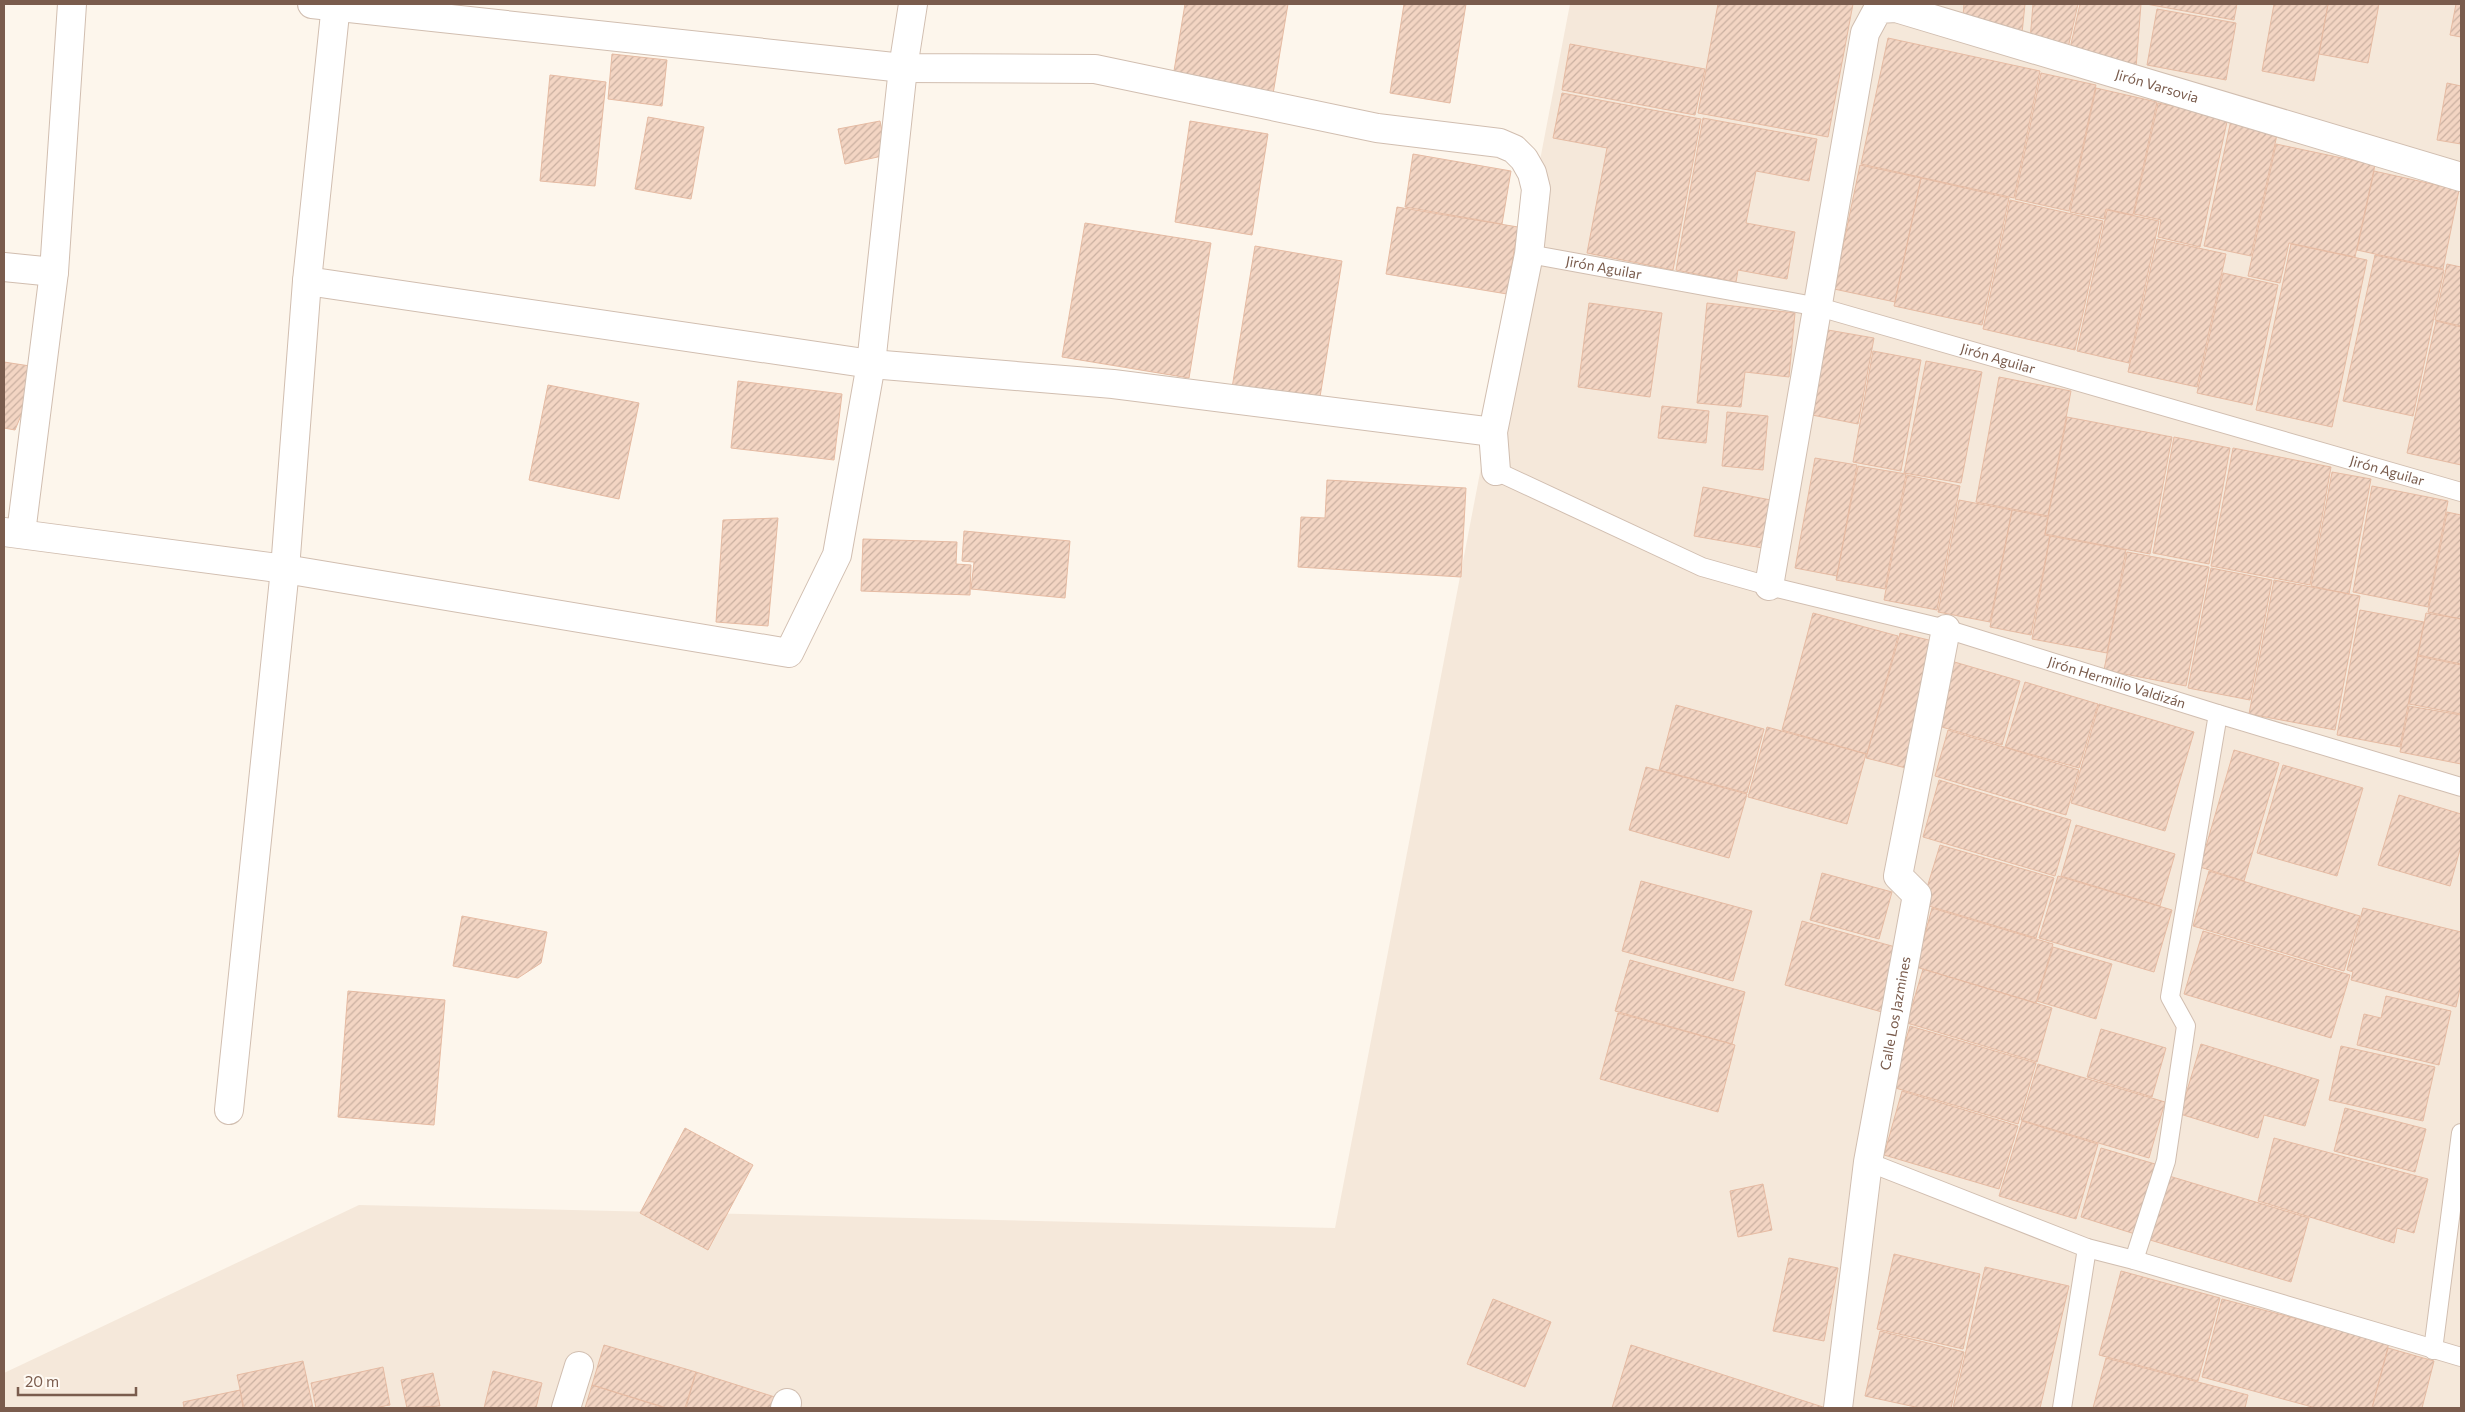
<svg xmlns="http://www.w3.org/2000/svg" width="2465" height="1412" font-family="Commissioner,sans-serif">
<style>
.residential{fill:#f5e8da}
.building{fill:url(#building-hatch);stroke:#e6bba3}
.lines{fill:none;stroke-linecap:round;stroke-linejoin:round}
.service-casing{stroke:#d1beb0;stroke-width:20}
.minor-casing{stroke:#d1beb0;stroke-width:30}
.service{stroke:#fff;stroke-width:18}
.minor{stroke:#fff;stroke-width:28}
.labels{text-anchor:middle;stroke-width:5;stroke-linejoin:round;paint-order:stroke}
.street-label{font-size:14px;fill:#7a5c4d;stroke:#fffaf3}
</style>
<defs>
<pattern id="building-hatch" width="6" height="6" patternUnits="userSpaceOnUse" patternTransform="scale(1.25)"><rect width="6" height="6" fill="#f3d5c3"/><path d="M-1 1l2-2M0 6l6-6M5 7l2-2" fill="none" stroke="#cab0a1"/></pattern>
</defs>
<rect width="100%" height="100%" fill="#fdf6ec"/>
<!-- residential -->
<path class="residential" d="M1570,4h891v1404h-2457v-35l355,-168 976,23z"/>
<!-- building -->
<path class="building" d="M1185,4h103l-15,90 -100,-17z
M1404,4h62l-16,99 -60,-10z
M1718,4h135l-25,133 -130,-24z
M1964,4h61l-4,39 -59,-15z
M2033,4h45l-10,44 -38,-8z
M2080,4h61l-5,64 -67,-15z
M2146,4h91l-3,16z
M2274,4h54l-14,77 -52,-10z
M2328,4h51l-11,59 -49,-9z
M2456,4h5v33l-11,-2z
M2157,9l79,14 -10,57 -79,-15z
M1888,38l152,33 -26,127 -153,-34z
M1570,44l135,25 -10,46 -133,-25z
M612,54l55,6 -5,46 -54,-7z
M2041,73l55,12 -27,126 -54,-12z
M550,75l56,7 -11,104 -55,-5z
M2447,83l14,3v58l-24,-4z
M2096,88l61,14 -24,113 -27,-6 -2,10 -34,-7z
M1562,93l139,26 -28,151 -86,-17 20,-105 -54,-10z
M2158,103l70,14 -28,130 -42,-10 3,-17 -27,-6z
M648,117l56,10 -13,72 -56,-10z
M1703,118l114,21 -8,42 -53,-10 -10,52 49,9 -8,47 -49,-9 -2,12 -60,-12z
M2231,120l47,10 -27,126 -47,-10z
M880,121l7,34 -42,9 -7,-35z
M1190,121l78,13 -16,101 -77,-13z
M2276,144l99,21 -20,92 -66,-14 -9,40 -32,-7z
M1413,154l98,17 -9,53 -97,-17z
M1860,165l61,13 -26,124 -61,-13z
M2374,171l85,19 -16,79 -86,-19z
M1921,178l88,20 -27,127 -88,-19z
M2010,200l93,21 -28,129 -92,-21z
M1397,207l121,20 -11,67 -121,-20z
M2107,210l52,11 -30,142 -52,-12z
M1085,223l126,20 -22,135 -127,-21z
M2157,239l69,15 -29,133 -69,-15z
M2291,244l76,16 -35,167 -76,-17z
M1255,246l87,15 -23,142 -87,-15z
M2375,255l69,15 -31,146 -70,-15z
M2447,264l14,3v59l-26,-6z
M2223,273l55,12 -26,120 -55,-12z
M1589,303l73,10 -12,84 -72,-10z
M1707,303l88,10 -6,64 -44,-5 -4,35 -44,-4z
M2436,321l25,6v138l-54,-12z
M1828,330l46,8 -16,86 -46,-9z
M1873,351l48,9 -20,111 -48,-9z
M1926,361l56,11 -21,111 -57,-10z
M4,362l26,4 -3,35 -12,29 -11,-2z
M1999,377l72,14 -23,125 -72,-14z
M738,381l104,13 -8,66 -103,-12z
M548,385l91,18 -20,96 -90,-19z
M1662,406l47,5 -3,32 -48,-5z
M1727,412l41,4 -5,54 -41,-4z
M2067,417l105,20 -22,117 -105,-20z
M2174,437l56,11 -21,116 -56,-11z
M2233,448l98,19 -21,118 -99,-19z
M1815,458l42,7 -20,111 -42,-8z
M1858,466l48,8 -21,115 -49,-9z
M2332,472l39,7 -22,115 -38,-8z
M1907,475l53,11 -23,124 -53,-10z
M1327,480l139,8 -5,89 -163,-10 3,-50 24,1z
M2372,486l76,15 -20,106 -75,-15z
M1703,487l73,14 -8,48 -74,-13z
M1959,500l53,10 -22,112 -52,-10z
M2012,510l36,7 -3,18 5,1 -19,99 -41,-8z
M2447,512l14,3v104l-33,-7z
M778,518l-10,108 -52,-4 7,-102z
M964,531l106,10 -5,57 -94,-9 3,-27 -12,-1z
M2050,536l76,14 -19,103 -75,-14z
M863,539l94,3 -1,22 15,1 -1,30 -109,-4z
M2127,552l82,15 -23,119 -82,-16z
M2211,568l61,12 -22,120 -62,-12z
M2274,580l86,16 -25,134 -86,-16z
M2360,610l64,12 -24,125 -63,-12z
M1813,613l85,23 -31,118 -85,-24z
M2426,613l35,6v45l-43,-9z
M1900,633l41,10 -35,125 -40,-10z
M2418,656l43,9v49l-52,-10z
M1951,661l69,20 -18,64 -70,-21z
M2025,682l73,22 -19,64 -74,-21z
M2099,704l95,28 -29,99 -94,-28z
M1676,705l88,24 -17,64 -88,-23z
M2409,706l52,9v49l-61,-12z
M1767,727l99,27 -19,70 -99,-27z
M1948,730l131,40 -13,45 -131,-39z
M2234,750l45,13 -35,118 -44,-14z
M2283,765l80,23 -26,88 -80,-23z
M1646,767l101,27 -18,64 -100,-28z
M1939,780l132,40 -16,56 -132,-39z
M2399,795l62,19v32l-11,40 -72,-21z
M2076,825l99,29 -15,52 -99,-30z
M1940,845l114,33 -18,60 -114,-34z
M2209,871l151,45 -16,55 -151,-45z
M1822,873l70,19 -13,47 -69,-19z
M2058,876l114,34 -18,62 -115,-34z
M1641,881l111,30 -19,70 -111,-30z
M1932,908l121,36 -17,59 -120,-36z
M2363,908l98,24v52l-5,23 -105,-27 2,-8 -6,-2z
M462,916l85,16 -6,31 -23,15 -65,-12z
M1802,921l97,27 -17,64 -97,-27z
M2203,931l147,44 -19,63 -147,-44z
M2053,947l59,17 -16,55 -59,-18z
M1630,960l115,32 -13,52 -117,-33z
M1923,969l129,39 -15,54 -130,-39z
M348,991l97,9 -11,125 -96,-8z
M2386,996l65,15 -12,54 -82,-20 7,-31 17,4z
M1618,1013l117,32 -17,67 -118,-33z
M1910,1026l126,37 -18,61 -126,-37z
M2101,1029l65,19 -14,49 -65,-20z
M2201,1044l118,36 -14,46 -41,-11 -6,23 -78,-24z
M2341,1046l94,21 -12,54 -94,-21z
M2038,1064l127,38 -16,56 -128,-38z
M1902,1091l116,35 -19,63 -115,-34z
M2345,1108l81,21 -11,43 -81,-21z
M2022,1121l76,23 -22,75 -77,-23z
M685,1128l68,37 -45,85 -68,-37z
M2274,1138l154,41 -14,54 -17,-5 -3,15 -136,-42z
M2101,1148l54,16 -20,70 -54,-17z
M2169,1176l140,42 -18,64 -141,-42z
M1763,1184l9,46 -34,7 -8,-46z
M1894,1254l86,20 -17,75 -86,-20z
M1789,1258l49,10 -14,73 -51,-10z
M1985,1267l84,19 -29,122h-87z
M2121,1271l99,27 -22,83 -99,-26z
M1493,1299l58,23 -26,65 -58,-23z
M2222,1299l167,44 -17,65h-56l-114,-31z
M1880,1331l84,21 -13,56h-31l-55,-12z
M604,1345l92,27 -11,36h-18l-75,-23z
M1631,1345l195,63h-214z
M2388,1348l46,13 -12,47h-50z
M2106,1358l142,37 -3,13h-152z
M303,1361l10,47h-69l-7,-33z
M383,1367l7,38 -16,3h-58l-5,-25z
M493,1371l49,12 -6,25h-52z
M696,1372l82,26 -3,10h-89z
M433,1373l7,33 -33,2 -6,-28z
M592,1385l73,23h-80z
M240,1390l3,18h-59l-1,-6z"/>
<g class="lines">
<defs>
<g id="service">
<path id="s1" d="M1529,254l290,53 642,185"/>
<path id="s2" d="M1496,471l206,96 67,19 177,43 272,85 243,73"/>
<path d="M1868,1162l219,86 47,12 327,97"/>
<path d="M2134,1260l32,-99 20,-135 -16,-29 48,-283"/>
<path d="M2433,1350l28,-217"/>
<path d="M2062,1408l25,-160"/>
</g>
<g id="minor">
<path d="M312,4l591,64 192,1 282,59 123,15 14,6 10,10 8,14 4,16 -7,65 -36,178 3,39"/>
<path d="M4,267l50,5"/>
<path d="M307,281l564,83 242,20 380,48"/>
<path d="M4,532l281,37 504,84 48,-98 34,-191 32,-296 10,-64"/>
<path d="M21,533l33,-261 18,-268"/>
<path id="s3" d="M1769,586l96,-553 13,-24 18,-1 565,169"/>
<path d="M229,1110l56,-541 22,-288 29,-277"/>
<path d="M566,1408l13,-42"/>
<path d="M785,1408l2,-5"/>
<path id="s4" d="M1838,1408l30,-246 49,-267 -19,-19 48,-247"/>
</g>
</defs>
<!-- service casing -->
<use href="#service" class="service-casing"/>
<!-- minor casing -->
<use href="#minor" class="minor-casing"/>
<!-- service -->
<use href="#service" class="service"/>
<!-- minor -->
<use href="#minor" class="minor"/>
</g>
<g class="labels">
<!-- street labels -->
<g class="street-label">
<text dy="5" stroke="none"><textPath href="#s3" startOffset="879">Jirón Varsovia</textPath></text>
<text dy="5" stroke="none"><textPath href="#s1" startOffset="76">Jirón Aguilar</textPath></text>
<text dy="5" stroke="none"><textPath href="#s1" startOffset="481">Jirón Aguilar</textPath></text>
<text dy="5" stroke="none"><textPath href="#s1" startOffset="886">Jirón Aguilar</textPath></text>
<text dy="5" stroke="none"><textPath href="#s2" startOffset="658">Jirón Hermilio Valdizán</textPath></text>
<text dy="5" stroke="none"><textPath href="#s4" startOffset="399">Calle Los Jazmines</textPath></text>
</g>
</g>
<!-- border -->
<rect width="2465" height="1412" fill="none" stroke="#7a5c4d" stroke-width="10"/>
<!-- scale -->
<path d="M18 1387v8h118v-8" fill="none" stroke="#7a5c4d" stroke-width="2.5"/>
<text x="25" y="1387" font-size="15" fill="#7a5c4d" stroke="#fffaf3" stroke-width="4" paint-order="stroke">20 m</text>
</svg>
